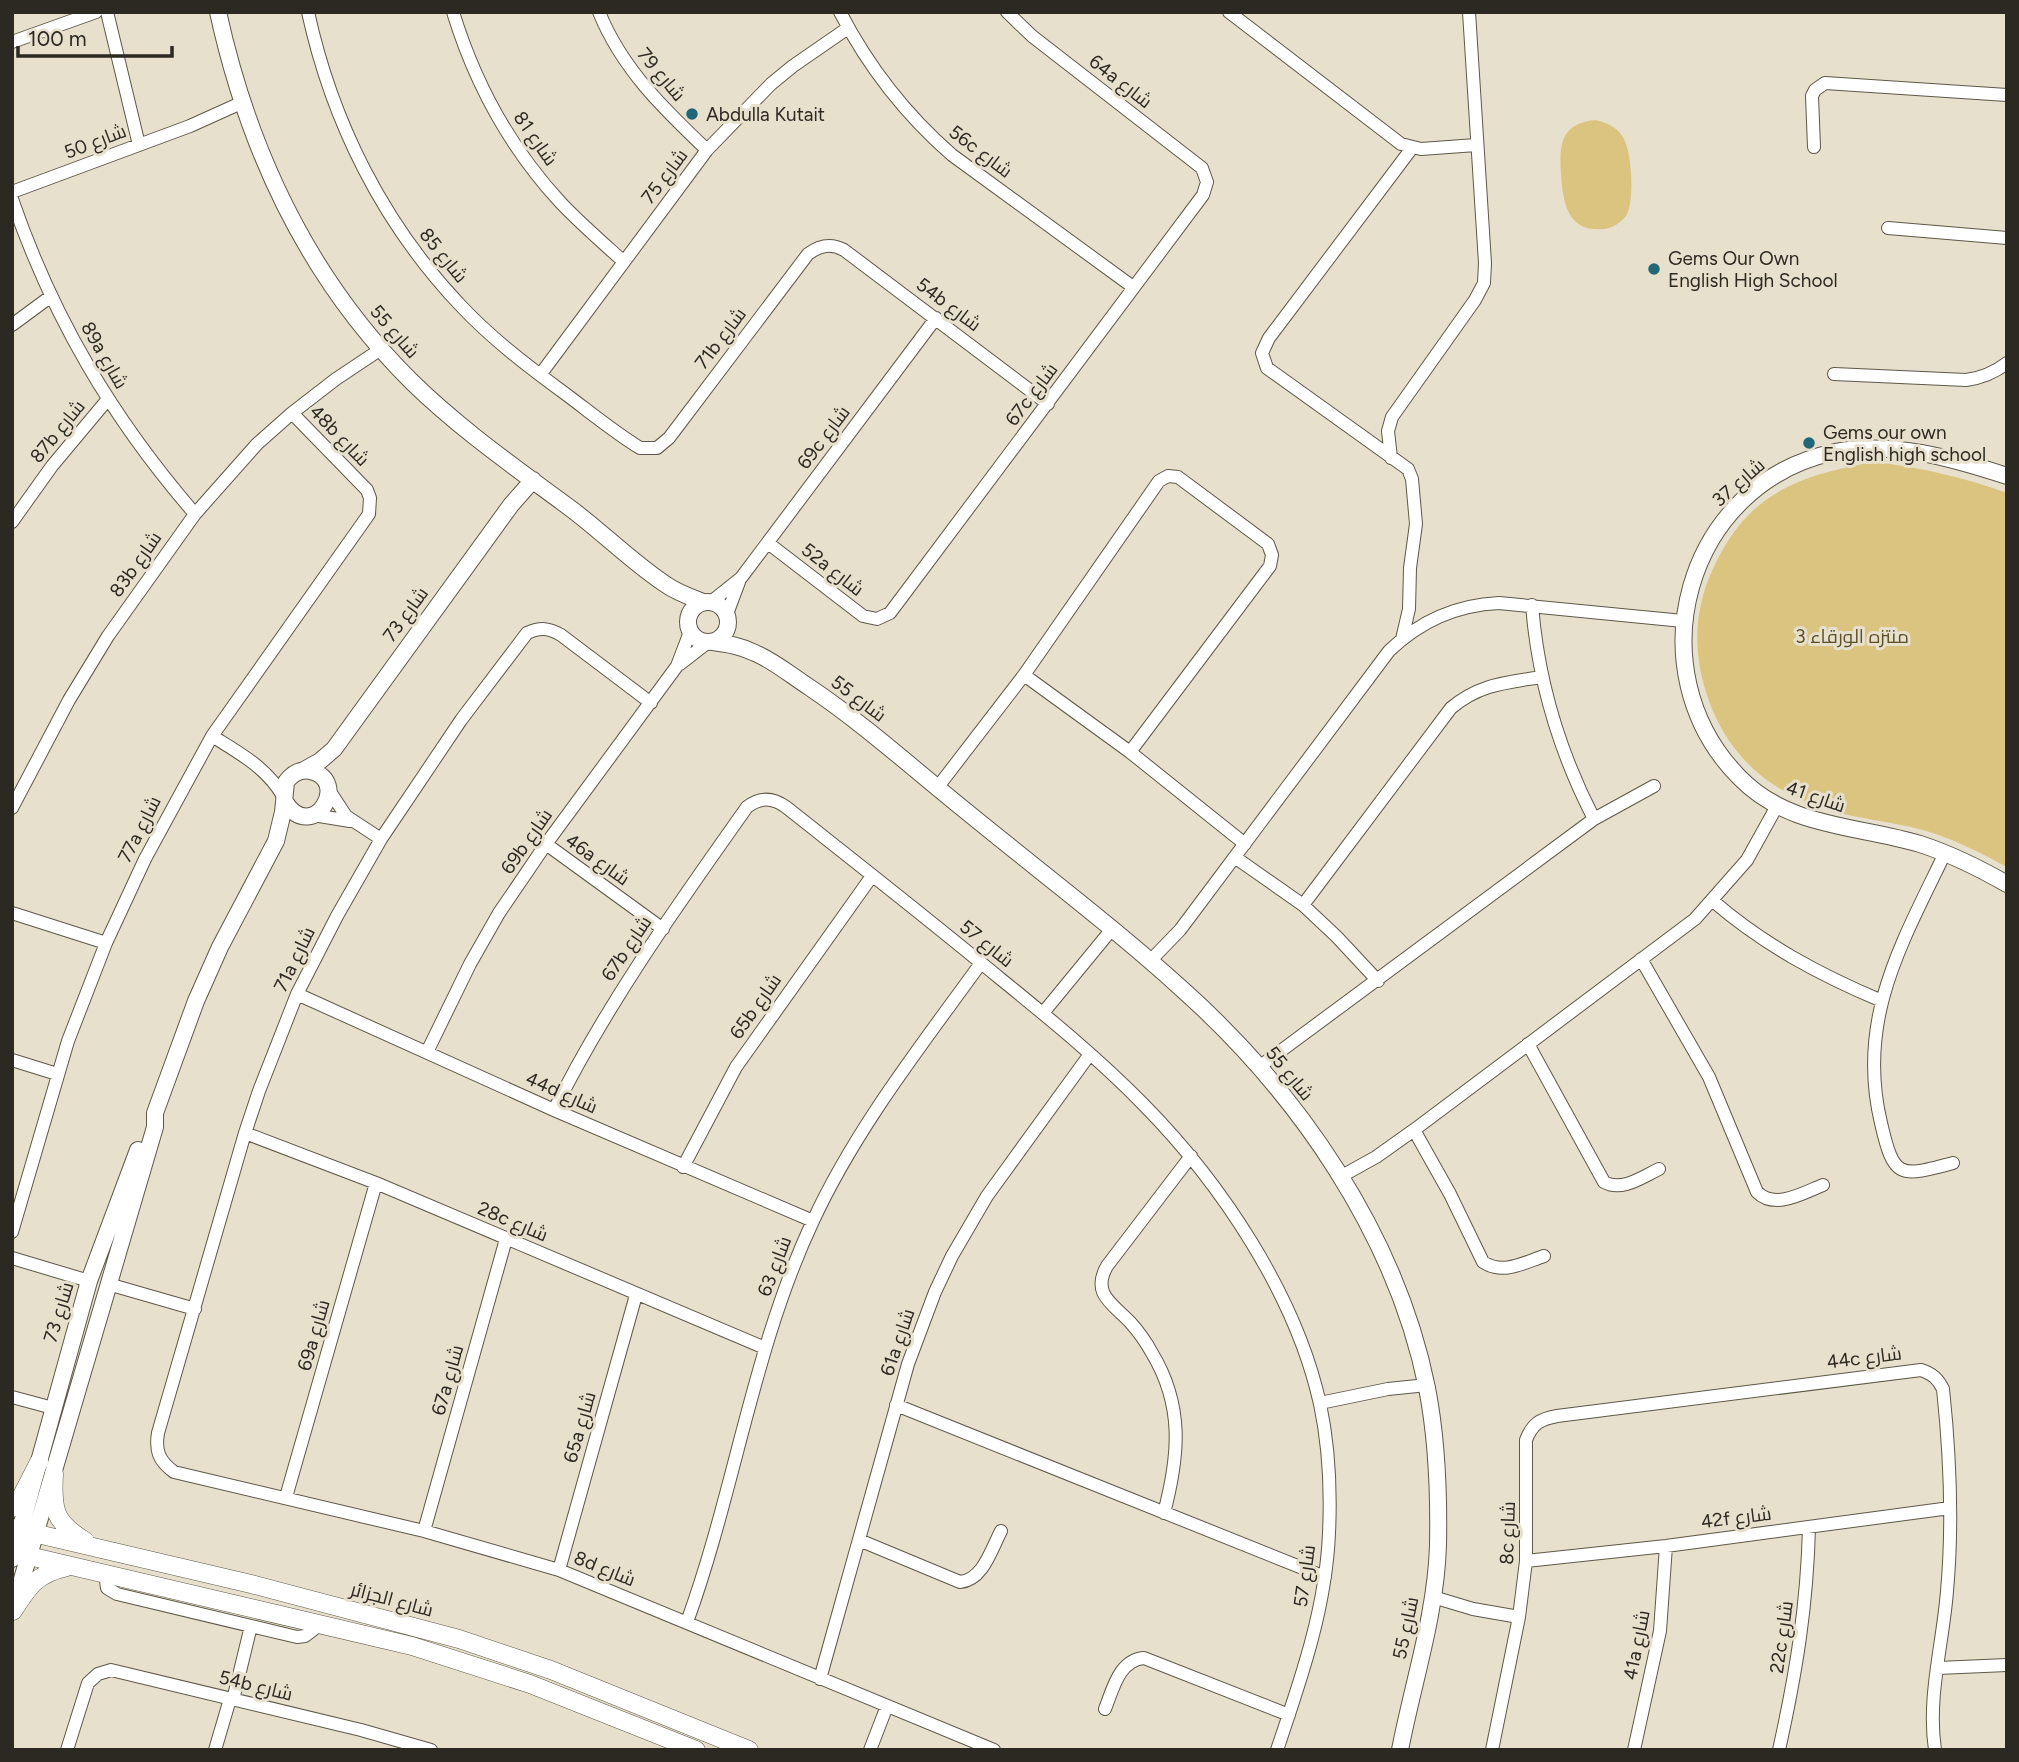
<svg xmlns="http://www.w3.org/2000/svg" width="2019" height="1762" font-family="Figtree,Cairo,sans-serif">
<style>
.green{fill:#dbc380}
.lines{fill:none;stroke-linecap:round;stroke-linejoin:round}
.minor-casing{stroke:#5e5848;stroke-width:14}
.tertiary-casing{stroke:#5e5848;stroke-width:18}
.secondary-casing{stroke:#5e5848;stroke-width:19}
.minor{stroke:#fff;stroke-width:12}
.tertiary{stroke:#fff;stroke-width:16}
.secondary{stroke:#fff;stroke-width:18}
.poi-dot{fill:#216777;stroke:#e7e0cd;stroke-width:2.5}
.labels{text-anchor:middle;stroke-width:6;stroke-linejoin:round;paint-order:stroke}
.street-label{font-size:19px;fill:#2b2922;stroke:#e7e0cd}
.poi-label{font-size:19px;fill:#2b2922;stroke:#e7e0cd;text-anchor:start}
.park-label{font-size:19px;fill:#5f5027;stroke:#e7e0cd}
</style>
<rect width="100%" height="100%" fill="#e7e0cd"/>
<!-- green -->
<path class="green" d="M1596,120c11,3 21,7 27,17 9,15 12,64 3,79 -6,7 -13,12 -22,13 -37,4 -41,-27 -43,-55 -2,-30 0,-51 35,-54z
M1873,462c47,5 89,15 134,31v374c-28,-15 -57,-30 -88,-38 -30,-8 -63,-10 -93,-20 -60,-18 -102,-58 -120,-117 -12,-38 -12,-77 3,-114 34,-82 83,-101 164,-116z"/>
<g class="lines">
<defs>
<path id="minor" d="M107,12l32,133
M308,12c24,110 75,212 153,294 31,33 69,62 106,89 24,18 47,37 73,53h17l12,-10 139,-184c12,-9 23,-11 36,-4l204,154
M453,12c22,72 57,136 108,191 20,21 42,40 63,59
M599,12c23,57 65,97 108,138
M840,12c29,56 65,102 112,143l181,132
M1229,12l172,132 20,5 55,-4
M12,42l84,-30
M1814,147l-2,-51 3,-6 10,-7 182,12
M12,192l178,-66 51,-23
M12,199c41,119 100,219 183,315
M1888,228l119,10
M12,325l38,-28
M1834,374l132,6c16,-2 28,-7 41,-17
M540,375l167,-225 64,-66 22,-18 55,-38
M1391,458l-3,-27 4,-14 83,-117 9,-17 1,-20 -16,-251
M12,522l40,-56 56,-67
M768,543l95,73 14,3 13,-6 313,-418 4,-13 -5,-14 -170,-132 -25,-24
M711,602l30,-24 195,-260
M1532,605c6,77 27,146 62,214
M727,614l12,-32
M1402,639l7,-30 1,-41 6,-44 -4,-45 -4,-10 -141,-101 -5,-15 7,-15 143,-190
M680,664l27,-21
M1024,675l106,77 115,92
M651,703l-90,-68c-12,-7 -20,-8 -34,-2l-66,87 -80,119 -44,77 -40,78 -38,97 -14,42 -87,300c-3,18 1,28 16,39l250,59 135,39 435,180
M212,736c27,17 54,31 71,60
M937,788l87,-113 135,-194 9,-5 10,1 90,67 4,11 -2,11 -140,186
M329,790l17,26 35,23
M12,808l57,-108 39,-64 87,-122 62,-70 35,-31 44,-34 45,-30
M313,815l37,6
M546,844l117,85
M1945,853c-43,90 -89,166 -64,270 13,57 19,54 72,40
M1236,858l67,47 34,32 41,44
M1713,901c51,44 107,74 169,100
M1303,905l148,-197c29,-24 54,-25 90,-31
M12,913l94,30
M1641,959l68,118 48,115c18,18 46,1 66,-7
M1150,961l30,-31 209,-279c31,-30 66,-46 110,-48l184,18
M297,994l257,116 259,111
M1043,1013l69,-84
M1528,1044l76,138c18,10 38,-5 55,-13
M427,1052l43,-88 29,-51 47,-69 131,-178 13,-34
M12,1060l45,14
M1259,1067l335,-248 60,-33
M554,1110c54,-108 123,-204 193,-303 13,-10 25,-10 39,0 72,57 145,114 216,173 48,39 97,79 141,124 78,79 153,191 177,300 9,42 11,86 9,129 -3,75 -28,146 -52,217
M1414,1130l36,64 33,68c20,13 40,1 61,-6
M245,1133l131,50 389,165
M683,1167l53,-100 136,-191
M1340,1177l36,-20 38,-27 281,-211 52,-59 30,-54
M12,1232l56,-191 38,-98 39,-84 67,-123 157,-222 1,-16 -3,-8 -75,-77
M12,1258l77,23
M108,1284l87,25
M12,1397l41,11
M1320,1403l68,-14 39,-4
M896,1405l429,172
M286,1497l90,-314
M1164,1513c15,-57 20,-107 -12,-160 -6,-11 -13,-21 -22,-31 -17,-18 -39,-28 -23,-56l84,-110
M424,1531l82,-292
M859,1540l101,42c23,-2 31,-32 41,-51
M1526,1561l140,-15 284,-38
M559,1570l77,-275
M105,1574l2,14 10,6 180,43 8,-1 17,-13
M1433,1597l40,12 46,8
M687,1622c48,-132 66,-274 126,-401 43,-93 108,-175 168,-258
M1938,1668l69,-3
M820,1679l88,-315 27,-72 17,-36 35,-60 103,-142
M233,1700l18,-74
M1105,1709c8,-20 14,-49 39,-51l145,57
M67,1750l21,-67 10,-9 13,-4 250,60 70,20
M215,1750l15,-51
M870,1750l17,-44
M1492,1750l27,-133 7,-56v-121c6,-16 14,-21 31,-24l364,-46c12,4 17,9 22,19 7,66 10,136 4,202 -4,53 -20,106 -12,159
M1634,1750l26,-119 6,-85
M1779,1750c17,-77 28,-143 30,-222"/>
<path id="tertiary" d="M218,12c31,141 91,268 194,370 48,47 104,86 158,126 31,23 63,55 95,76 11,8 25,13 38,18
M2007,476c-55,-18 -114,-35 -172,-24 -150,31 -201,218 -96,325 49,51 118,48 181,67 31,10 59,24 87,40
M688 622a20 20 0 1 1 40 0a20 20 0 1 1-40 0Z
M713,642c15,2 28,4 42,11 19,8 37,23 54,34 58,39 109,86 163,129 71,58 144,113 211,174 115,103 213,244 244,398 10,51 12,105 11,157 -2,70 -25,137 -38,205
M304,770l16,-9 14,-12 177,-244 22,-25
M12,1559l77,-278 49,-131
M15,1603l140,-476v-14l41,-112 24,-54 56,-106 7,-29 3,-30c6,-8 14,-13 24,-11 42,9 3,74 -25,31"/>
<path id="secondary" d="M54,1474c-2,36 0,48 31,67
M12,1508l7,-7 20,-39
M12,1528l239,56 208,55 92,31 198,80
M12,1552l400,94 118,38 166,66
M13,1611c16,-25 23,-37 54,-44"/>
</defs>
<!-- minor casing -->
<use href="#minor" class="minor-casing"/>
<!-- tertiary casing -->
<use href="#tertiary" class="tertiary-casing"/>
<!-- secondary casing -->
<use href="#secondary" class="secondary-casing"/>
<!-- minor -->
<use href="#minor" class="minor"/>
<!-- tertiary -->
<use href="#tertiary" class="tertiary"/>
<!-- secondary -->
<use href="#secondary" class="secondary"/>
</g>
<!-- markers -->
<g class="poi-dot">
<circle cx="692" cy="114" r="7"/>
<circle cx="1654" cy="269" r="7"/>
<circle cx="1809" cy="443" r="7"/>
</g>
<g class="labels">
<!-- street labels -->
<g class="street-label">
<text transform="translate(662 74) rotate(50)" y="7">شارع 79</text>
<text transform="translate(1121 81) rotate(38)" y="7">64a شارع</text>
<text transform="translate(536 138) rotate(55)" y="7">شارع 81</text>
<text transform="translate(95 141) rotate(-21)" y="7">شارع 50</text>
<text transform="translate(981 151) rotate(37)" y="7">56c شارع</text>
<text transform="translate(664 176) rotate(-53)" y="7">شارع 75</text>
<text transform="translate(444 255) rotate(51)" y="7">شارع 85</text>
<text transform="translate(949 304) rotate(37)" y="7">54b شارع</text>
<text transform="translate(395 331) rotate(49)" y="7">شارع 55</text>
<text transform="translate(720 338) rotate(-53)" y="7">71b شارع</text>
<text transform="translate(105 355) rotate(60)" y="7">89a شارع</text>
<text transform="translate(1031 394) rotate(-53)" y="7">67c شارع</text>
<text transform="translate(57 431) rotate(-51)" y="7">87b شارع</text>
<text transform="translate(340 435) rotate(46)" y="7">48b شارع</text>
<text transform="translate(823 437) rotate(-53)" y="7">69c شارع</text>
<text transform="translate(1738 482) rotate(-41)" y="7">شارع 37</text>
<text transform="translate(135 564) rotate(-55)" y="7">83b شارع</text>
<text transform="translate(833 569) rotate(38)" y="7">52a شارع</text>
<text transform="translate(405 614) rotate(-54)" y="7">شارع 73</text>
<text transform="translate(859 698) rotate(37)" y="7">شارع 55</text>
<text transform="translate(1816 796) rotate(19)" y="7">شارع 41</text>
<text transform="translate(139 829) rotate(-63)" y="7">77a شارع</text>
<text transform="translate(526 841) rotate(-55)" y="7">69b شارع</text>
<text transform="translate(598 859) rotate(36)" y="7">46a شارع</text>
<text transform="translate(987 943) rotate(39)" y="7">شارع 57</text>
<text transform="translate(626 948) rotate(-56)" y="7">67b شارع</text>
<text transform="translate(294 959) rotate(-64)" y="7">71a شارع</text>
<text transform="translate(755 1006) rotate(-55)" y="7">65b شارع</text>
<text transform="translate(1290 1073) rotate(51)" y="7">شارع 55</text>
<text transform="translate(562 1092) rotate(24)" y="7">44d شارع</text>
<text transform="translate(513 1221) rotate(23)" y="7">28c شارع</text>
<text transform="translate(774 1266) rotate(-69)" y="7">شارع 63</text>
<text transform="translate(58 1312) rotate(-73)" y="7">شارع 73</text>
<text transform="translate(313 1335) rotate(-74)" y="7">69a شارع</text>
<text transform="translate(897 1342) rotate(-71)" y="7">61a شارع</text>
<text transform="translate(1864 1357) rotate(-7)" y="7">44c شارع</text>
<text transform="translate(447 1380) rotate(-74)" y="7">67a شارع</text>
<text transform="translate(579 1427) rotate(-74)" y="7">65a شارع</text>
<text transform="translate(1736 1517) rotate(-7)" y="7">42f شارع</text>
<text transform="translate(1507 1533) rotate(-88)" y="7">8c شارع</text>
<text transform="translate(605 1568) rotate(22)" y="7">8d شارع</text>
<text transform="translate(1304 1576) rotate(-82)" y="7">شارع 57</text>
<text transform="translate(392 1599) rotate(15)" y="7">شارع الجزائر</text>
<text transform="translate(1405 1628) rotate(-78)" y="7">شارع 55</text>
<text transform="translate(1781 1637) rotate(-82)" y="7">22c شارع</text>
<text transform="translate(1636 1645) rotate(-79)" y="7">41a شارع</text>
<text transform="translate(256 1685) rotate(14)" y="7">54b شارع</text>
</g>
<!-- poi labels -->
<g class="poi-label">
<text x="706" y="121">Abdulla Kutait</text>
<text x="1668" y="265">Gems Our Own<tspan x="1668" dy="22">English High School</tspan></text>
<text x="1823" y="439">Gems our own<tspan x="1823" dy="22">English high school</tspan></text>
</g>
<!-- park labels -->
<g class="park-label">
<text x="1852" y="643">منتزه الورقاء 3</text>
</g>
</g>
<!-- border -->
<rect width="2019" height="1762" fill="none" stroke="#2b2922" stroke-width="28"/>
<!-- scale -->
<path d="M18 46v10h154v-10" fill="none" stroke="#2b2922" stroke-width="3.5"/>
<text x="28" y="46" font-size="21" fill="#2b2922" stroke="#e7e0cd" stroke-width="5" paint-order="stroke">100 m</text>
</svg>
